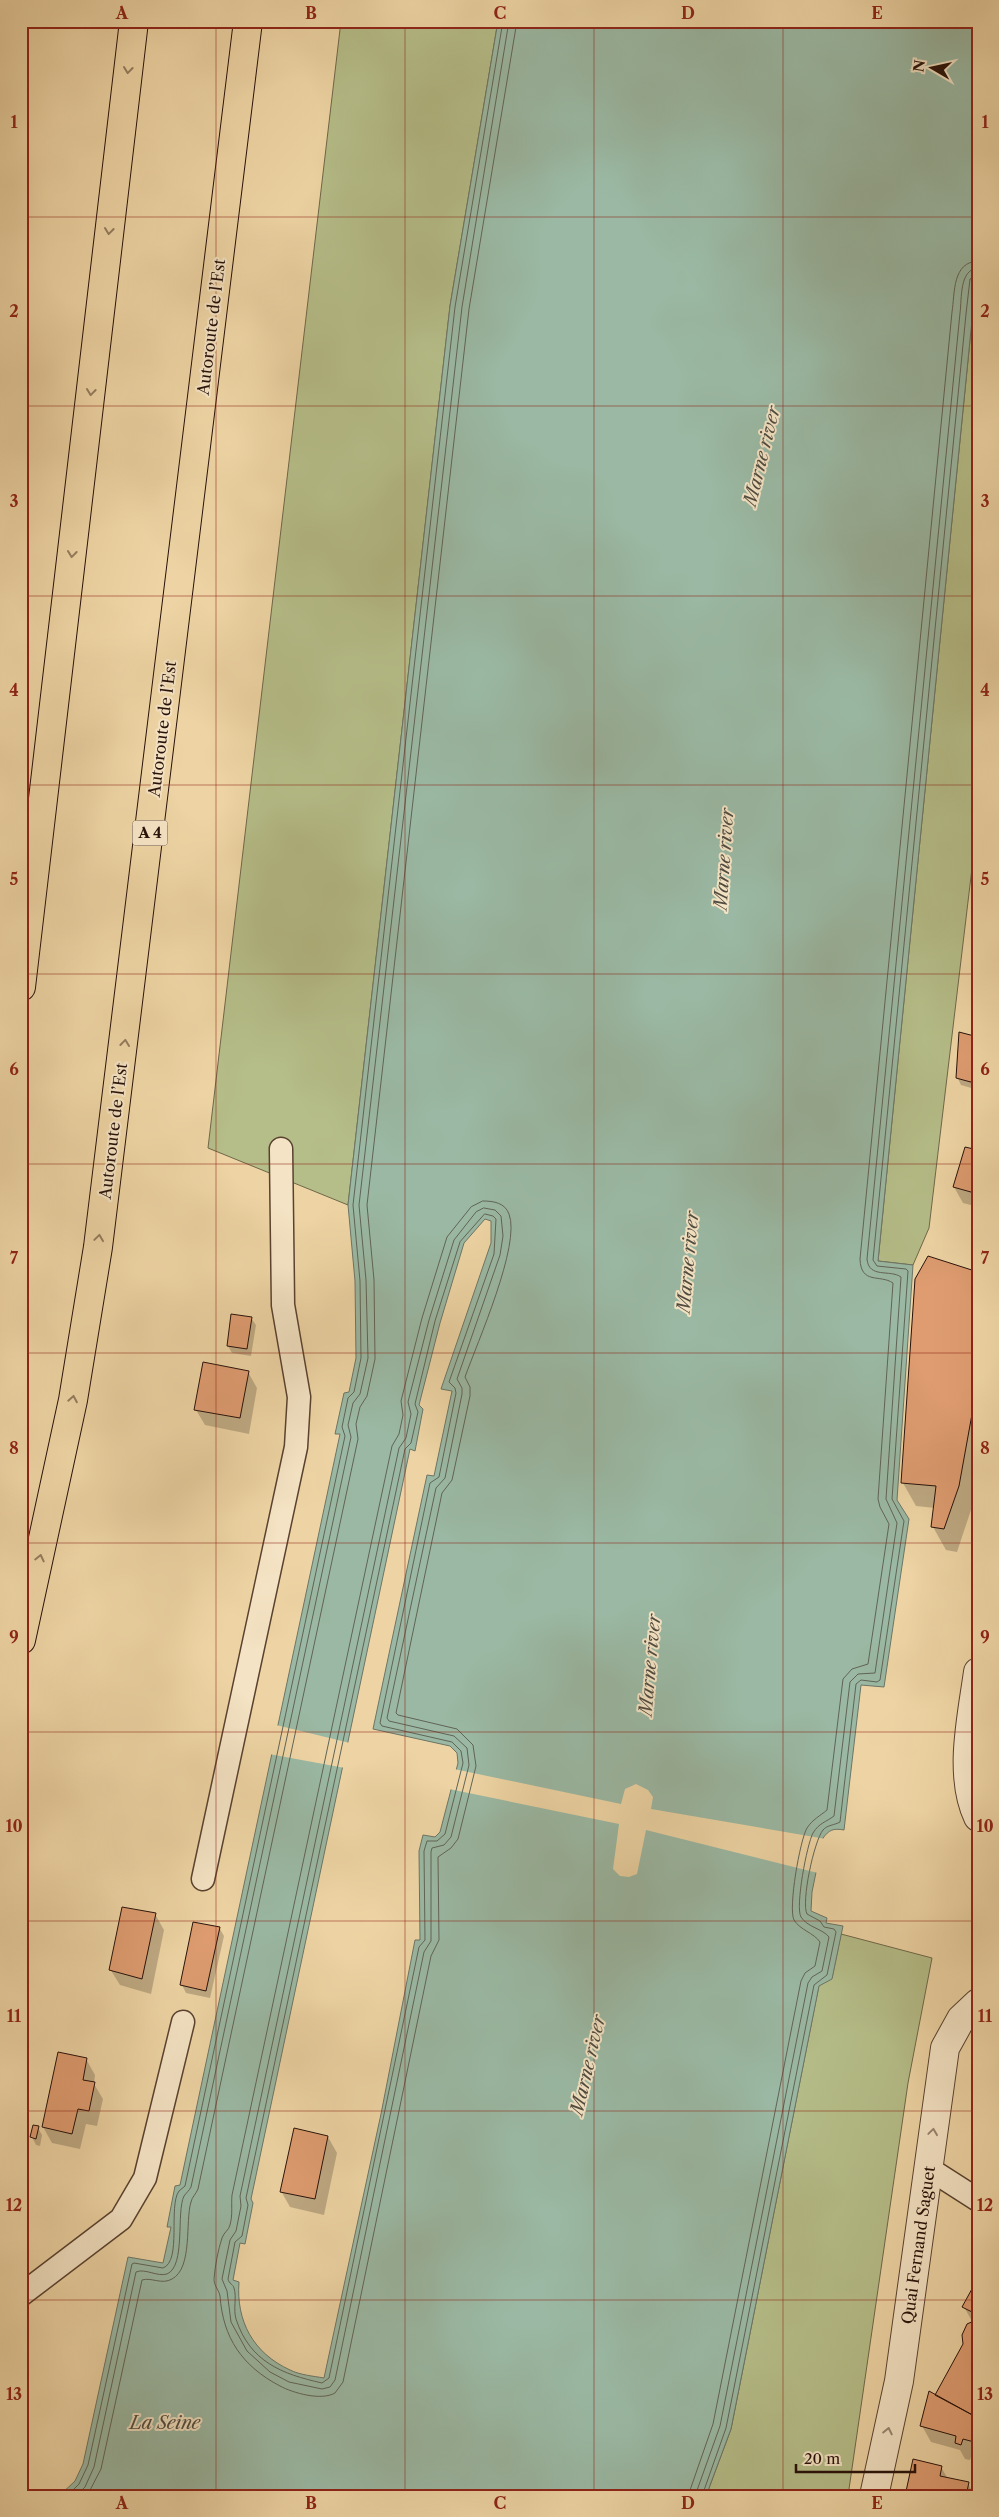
<svg xmlns="http://www.w3.org/2000/svg" width="999" height="2517" font-family="'Libre Caslon Text',serif">
<style>
.green{fill:#b5bd88;stroke:#6e6749}
.water{fill:#9ab8a3;stroke:#6c7566;fill-rule:evenodd}
.pier{fill:#eed4a4}
.shadow{fill:#0003}
.lines{fill:none;stroke-linecap:round;stroke-linejoin:round}
.shore{stroke:#606456;stroke-width:1}
.building{fill:#de9c70;stroke:#27110a}
.service-casing{stroke:#594230;stroke-width:25}
.pedestrian-casing{stroke:#594230;stroke-width:30}
.minor-casing{stroke:#594230;stroke-width:30}
.motorway-casing{stroke:#27110a;stroke-width:30}
.service{stroke:#f4e3c4;stroke-width:22}
.pedestrian{stroke:#f4e3c4;stroke-width:28}
.minor{stroke:#f4e3c4;stroke-width:28}
.motorway{stroke:#eed4a4;stroke-width:28}
.oneway{stroke:#947c5f}
.oneway2{stroke:#988470}
.grid{fill:none;stroke:#8f2418;stroke-width:1;stroke-opacity:0.55}
.labels{text-anchor:middle;stroke-width:4;stroke-linejoin:round;paint-order:stroke}
.shield{fill:#f4e3c4;stroke:#645042;stroke-width:1}
.shield-label{font-size:15px;font-weight:bold;fill:#27110a}
.street-label{font-size:16px;fill:#27110a;stroke:#f4e3c4}
.water-label{font-size:18px;font-style:italic;fill:#4f4b40;stroke:#f4e3c4}
.neatline{fill:none;stroke:#8f2418;stroke-width:2}
.grid-label{font-size:16px;text-anchor:middle;font-weight:bold;fill:#8f2418}
</style>
<rect width="100%" height="100%" fill="#eed4a4"/>
<filter id="stains"><feTurbulence type="fractalNoise" baseFrequency=".004" numOctaves="4"/><feColorMatrix values="0 0 0 0 .2 0 0 0 0 .09 0 0 0 0 .02 0 0 0 .5 -.17"/></filter>
<radialGradient id="worn" r=".72"><stop offset=".6" stop-color="#630" stop-opacity="0"/><stop offset="1" stop-color="#630" stop-opacity=".3"/></radialGradient>
<!-- green -->
<path class="green" d="M341,21h157l-48,285 -102,899 -140,-57z
M978,260v558l-49,410 -16,37 -35,-4z
M841,1934l91,24 -24,125 -59,406 -2,7h-141l25,-67 88,-444 13,-7z"/>
<!-- water -->
<path class="water" d="M498,21h480v239l-100,1001 35,4 -16,235 12,19 -25,168 -23,-2 -17,145c-11,-2 -15,0 -21,8l-11,54 -1,19 16,7 -1,5 17,3 -11,53 -13,7 -88,443 -25,67h-647l16,-15 8,-17 45,-207 35,6 8,-36h-4l8,-41 5,-1 160,-751h-5l9,-41 5,-1 7,-34 -1,-77 -7,-76 102,-899zM485,1219l6,2v22l-50,146 11,2 -18,85 -7,-1 -54,254 77,17 7,7 1,10 -18,69 -5,5 -12,-2 -4,16 1,89h-5l-34,174 -57,264c-11,-2 -24,-3 -34,-8 -37,-17 -54,-49 -51,-88l-6,-2 7,-37 5,1 8,-41 -2,-4 159,-750 5,2 8,-42 -4,-4 21,-82 24,-80z"/>
<!-- pier -->
<path class="pier" d="M276,1725l74,18 -5,25 -76,-14z
M454,1769l167,35 4,-15 11,-5 12,6 5,7 -2,12 175,30 -8,34 -172,-43 -9,44 -8,3 -9,-1 -7,-7 6,-45 -170,-35z"/>
<!-- shadow -->
<path class="shadow" d="M978,1038v52l-17,-5 -4,-8z
M978,1152v55l-15,-4 -9,-16z
M978,1273v202l-7,35 -14,42 -11,-2 -13,-23 2,-19 -19,-2 -13,-23z
M251,1318l5,7 -5,31 -19,-3 -4,-7z
M248,1372l9,16 -8,46 -44,-9 -9,-15z
M155,1914l9,16 -13,64 -31,-9 -10,-16z
M220,1929l4,7 -14,62 -24,-5 -4,-8z
M86,2059l9,16 -1,9 9,15 -6,27 -11,-2 -6,25 -28,-6 -9,-16z
M38,2128l4,7 -2,11 -4,-1 -4,-8z
M328,2137l9,16 -13,62 -34,-8 -9,-16z
M978,2281v175l-6,-2 -2,6 -5,-1 -5,-9 -29,-8 -9,-16 42,-82 9,-21 -9,-16z
M941,2467l7,12 20,5 7,12h-69z"/>
<g class="lines">
<!-- shore -->
<path class="shore" d="M483,1201c11,0 22,2 26,13 12,31 -32,129 -44,163l5,10v9l-18,84 -10,13 -46,220 2,2 59,14 16,16 3,21 -18,73 -7,9 -13,9 1,83 -8,16 -88,426 -8,11c-14,8 -42,0 -55,-7 -38,-20 -57,-48 -60,-90 -1,-6 -6,-10 -6,-17 1,-13 4,-29 8,-41 2,-6 7,-8 8,-13 3,-11 1,-20 2,-30l160,-749 7,-12 4,-19 -2,-14 21,-83 25,-81 24,-30z
M484,1208l11,2 6,6 2,20 -3,19 -43,124 5,9v6l-17,84 -9,10 -49,230 2,3 65,15 13,12 2,17 -18,72 -7,8 -12,3 -1,4v89l-7,11 -89,428 -5,7 -8,2 -33,-7 -19,-10 -23,-21 -16,-29 -4,-31 -5,-12 8,-39 6,-9 5,-25 -1,-10 159,-748 7,-10 5,-24 -3,-12 21,-82 25,-80 22,-28z
M485,1214l8,2 3,3 -2,35 -45,128 6,6 1,5 -17,84 -9,6 -50,240 2,3 70,16 9,9 2,12 -18,71 -8,7h-10l-3,10 1,89 -6,7 -90,431 -7,5c-40,-9 -72,-21 -86,-64 -3,-10 1,-22 -2,-31 -1,-4 -5,-4 -6,-9l7,-37 7,-6 6,-31 -2,-7 159,-749 6,-6 7,-31 -3,-8 20,-83 25,-79z
M67,2496l12,-12 9,-19 44,-201 2,-1 29,5c19,-7 5,-62 16,-77 2,-2 4,-3 6,-5l160,-750 -3,-9 6,-29 6,-6 7,-34 -1,-77 -7,-76 102,-898 48,-286
M76,2496l9,-9 9,-20 42,-195c9,-4 21,5 31,2 19,-8 9,-62 17,-78 2,-3 5,-5 7,-9l160,-750 -3,-12 5,-22 7,-9 8,-36 -2,-78 -7,-75 103,-898 47,-286
M87,2496l14,-27 41,-189c9,-3 20,5 30,-1 21,-11 13,-58 19,-77 1,-5 5,-8 7,-13l160,-750 -2,-15 4,-17 7,-11 8,-37 -1,-79 -7,-75 102,-896 48,-288
M688,2496l25,-72 88,-443 4,-8 10,-7 5,-24c-6,-9 -20,-12 -26,-22 -6,-12 6,-80 13,-92 6,-9 13,-12 20,-18l16,-131 9,-10 16,-5 21,-140 -9,-17 -2,-8 15,-216c-13,-9 -32,2 -33,-24l92,-947c3,-19 0,-50 26,-51
M695,2496l25,-70 88,-443 4,-6 10,-6 7,-34c-6,-8 -22,-10 -28,-20 -6,-10 6,-73 12,-84 6,-10 13,-11 21,-17l16,-134 8,-8 17,-1 22,-150 -11,-24 15,-222c-11,-8 -32,2 -34,-18l93,-946c2,-14 -1,-44 18,-45
M702,2496l24,-68 88,-443 13,-10 9,-43 -2,-3 -10,-2 -4,-6 -13,-7c-6,-12 7,-73 16,-84 4,-5 12,-5 17,-8l16,-138 5,-4 16,2 3,-2 24,-159 -12,-22 16,-228 -2,-2 -29,-3 -4,-6 93,-946 4,-35 8,-5"/>
</g>
<!-- building -->
<path class="building" d="M959,1032l19,5v47l-22,-6z
M965,1147l13,3v44l-25,-7z
M928,1256l50,16v109l-19,105 -15,43 -13,-2 5,-41 -35,-3 14,-204z
M231,1314l21,3 -5,32 -20,-3z
M203,1362l46,9 -9,47 -46,-8z
M122,1907l34,6 -14,66 -33,-9z
M193,1922l27,5 -14,64 -26,-6z
M58,2052l29,6 -4,22 12,2 -6,29 -11,-2 -6,25 -30,-7z
M33,2125l6,1 -3,13 -6,-2z
M294,2128l34,8 -13,63 -35,-7z
M978,2278v37l-16,-8z
M978,2316v102l-43,-23 28,-51 -1,-9 5,-11 9,-4z
M929,2391l49,27v25l-15,-4 -2,6 -6,-2 1,-7 -36,-10z
M913,2459l29,7 -2,10 29,6 -3,14h-61z"/>
<g class="lines">
<defs>
<path id="service" d="M203,1879l93,-432 3,-50 -16,-92 -2,-156
M928,2168l50,32
M21,2295l100,-76 24,-41 38,-156"/>
<path id="pedestrian" d="M874,2496l25,-115 46,-333 16,-29 17,-16"/>
<path id="minor" d="M978,1672c-6,44 -20,103 0,145"/>
<path id="motorway" d="M21,987l113,-966
M21,1640l52,-240 25,-153 150,-1226"/>
</defs>
<!-- service casing -->
<use href="#service" class="service-casing"/>
<!-- pedestrian casing -->
<use href="#pedestrian" class="pedestrian-casing"/>
<!-- minor casing -->
<use href="#minor" class="minor-casing"/>
<!-- motorway casing -->
<use href="#motorway" class="motorway-casing"/>
<!-- service -->
<use href="#service" class="service"/>
<!-- pedestrian -->
<use href="#pedestrian" class="pedestrian"/>
<!-- minor -->
<use href="#minor" class="minor"/>
<!-- motorway -->
<use href="#motorway" class="motorway"/>
</g>
<!-- one-way arrows -->
<defs><path id="oneway-chevron" d="M-2-3.5L2.5 0L-2 3.5" fill="none" stroke-width="1.6" stroke-linecap="round" stroke-linejoin="round" transform="scale(1.25)"/></defs>
<g class="oneway">
<use href="#oneway-chevron" transform="translate(128 70) rotate(97)"/>
<use href="#oneway-chevron" transform="translate(109 231) rotate(97)"/>
<use href="#oneway-chevron" transform="translate(91 392) rotate(97)"/>
<use href="#oneway-chevron" transform="translate(72 554) rotate(97)"/>
<use href="#oneway-chevron" transform="translate(125 1043) rotate(-83)"/>
<use href="#oneway-chevron" transform="translate(99 1238) rotate(-82)"/>
<use href="#oneway-chevron" transform="translate(73 1399) rotate(-80)"/>
<use href="#oneway-chevron" transform="translate(40 1558) rotate(-77)"/>
</g>
<g class="oneway2">
<use href="#oneway-chevron" transform="translate(933 2132) rotate(-82)"/>
<use href="#oneway-chevron" transform="translate(888 2431) rotate(-78)"/>
</g>
<!-- grid -->
<path class="grid" d="M216,21v2475M405,21v2475M594,21v2475M783,21v2475M21,217h957M21,406h957M21,596h957M21,785h957M21,974h957M21,1164h957M21,1353h957M21,1543h957M21,1732h957M21,1921h957M21,2111h957M21,2300h957"/>
<g class="labels">
<!-- shield labels -->
<rect class="shield" x="132.5" y="820.5" width="35" height="25" rx="4"/>
<g class="shield-label">
<text x="150" y="838">A 4</text>
</g>
<!-- street labels -->
<g class="street-label">
<text transform="translate(211 327) rotate(-83)" y="6">Autoroute de l’Est</text>
<text transform="translate(162 729) rotate(-83)" y="6">Autoroute de l’Est</text>
<text transform="translate(113 1131) rotate(-83)" y="6">Autoroute de l’Est</text>
<text transform="translate(918 2245) rotate(-82)" y="6">Quai Fernand Saguet</text>
</g>
<!-- water labels -->
<g class="water-label">
<text transform="translate(762 456) rotate(-76)" y="6">Marne river</text>
<text transform="translate(724 859) rotate(-86)" y="6">Marne river</text>
<text transform="translate(688 1262) rotate(-85)" y="6">Marne river</text>
<text transform="translate(650 1665) rotate(-85)" y="6">Marne river</text>
<text transform="translate(588 2065) rotate(-77)" y="6">Marne river</text>
<text x="165" y="2429">La Seine</text>
</g>
</g>
<!-- margin -->
<rect width="999" height="2517" fill="none" stroke="#eed4a4" stroke-width="55"/>
<!-- north arrow -->
<g transform="translate(932 68) rotate(279)" stroke="#f4e3c4" stroke-width="4" paint-order="stroke">
<path d="M0-4L9 19L0 12L-9 19Z" fill="#27110a"/>
<text y="-8" font-size="14" font-weight="bold" text-anchor="middle" fill="#27110a">N</text>
</g>
<!-- scale -->
<path d="M796 2464v8h119v-8" fill="none" stroke="#27110a" stroke-width="2.5"/>
<text x="804" y="2464" font-size="15" fill="#27110a" stroke="#f4e3c4" stroke-width="4" paint-order="stroke">20 m</text>
<rect x="28" y="28" width="944" height="2462" class="neatline"/>
<g class="grid-label">
<text x="122" y="19">A</text>
<text x="311" y="19">B</text>
<text x="500" y="19">C</text>
<text x="688" y="19">D</text>
<text x="877" y="19">E</text>
<text x="14" y="128">1</text>
<text x="985" y="128">1</text>
<text x="14" y="317">2</text>
<text x="985" y="317">2</text>
<text x="14" y="507">3</text>
<text x="985" y="507">3</text>
<text x="14" y="696">4</text>
<text x="985" y="696">4</text>
<text x="14" y="885">5</text>
<text x="985" y="885">5</text>
<text x="14" y="1075">6</text>
<text x="985" y="1075">6</text>
<text x="14" y="1264">7</text>
<text x="985" y="1264">7</text>
<text x="14" y="1454">8</text>
<text x="985" y="1454">8</text>
<text x="14" y="1643">9</text>
<text x="985" y="1643">9</text>
<text x="14" y="1832">10</text>
<text x="985" y="1832">10</text>
<text x="14" y="2022">11</text>
<text x="985" y="2022">11</text>
<text x="14" y="2211">12</text>
<text x="985" y="2211">12</text>
<text x="14" y="2400">13</text>
<text x="985" y="2400">13</text>
<text x="122" y="2509">A</text>
<text x="311" y="2509">B</text>
<text x="500" y="2509">C</text>
<text x="688" y="2509">D</text>
<text x="877" y="2509">E</text>
</g>
<rect width="100%" height="100%" filter="url(#stains)"/>
<rect width="100%" height="100%" fill="url(#worn)"/>
</svg>
